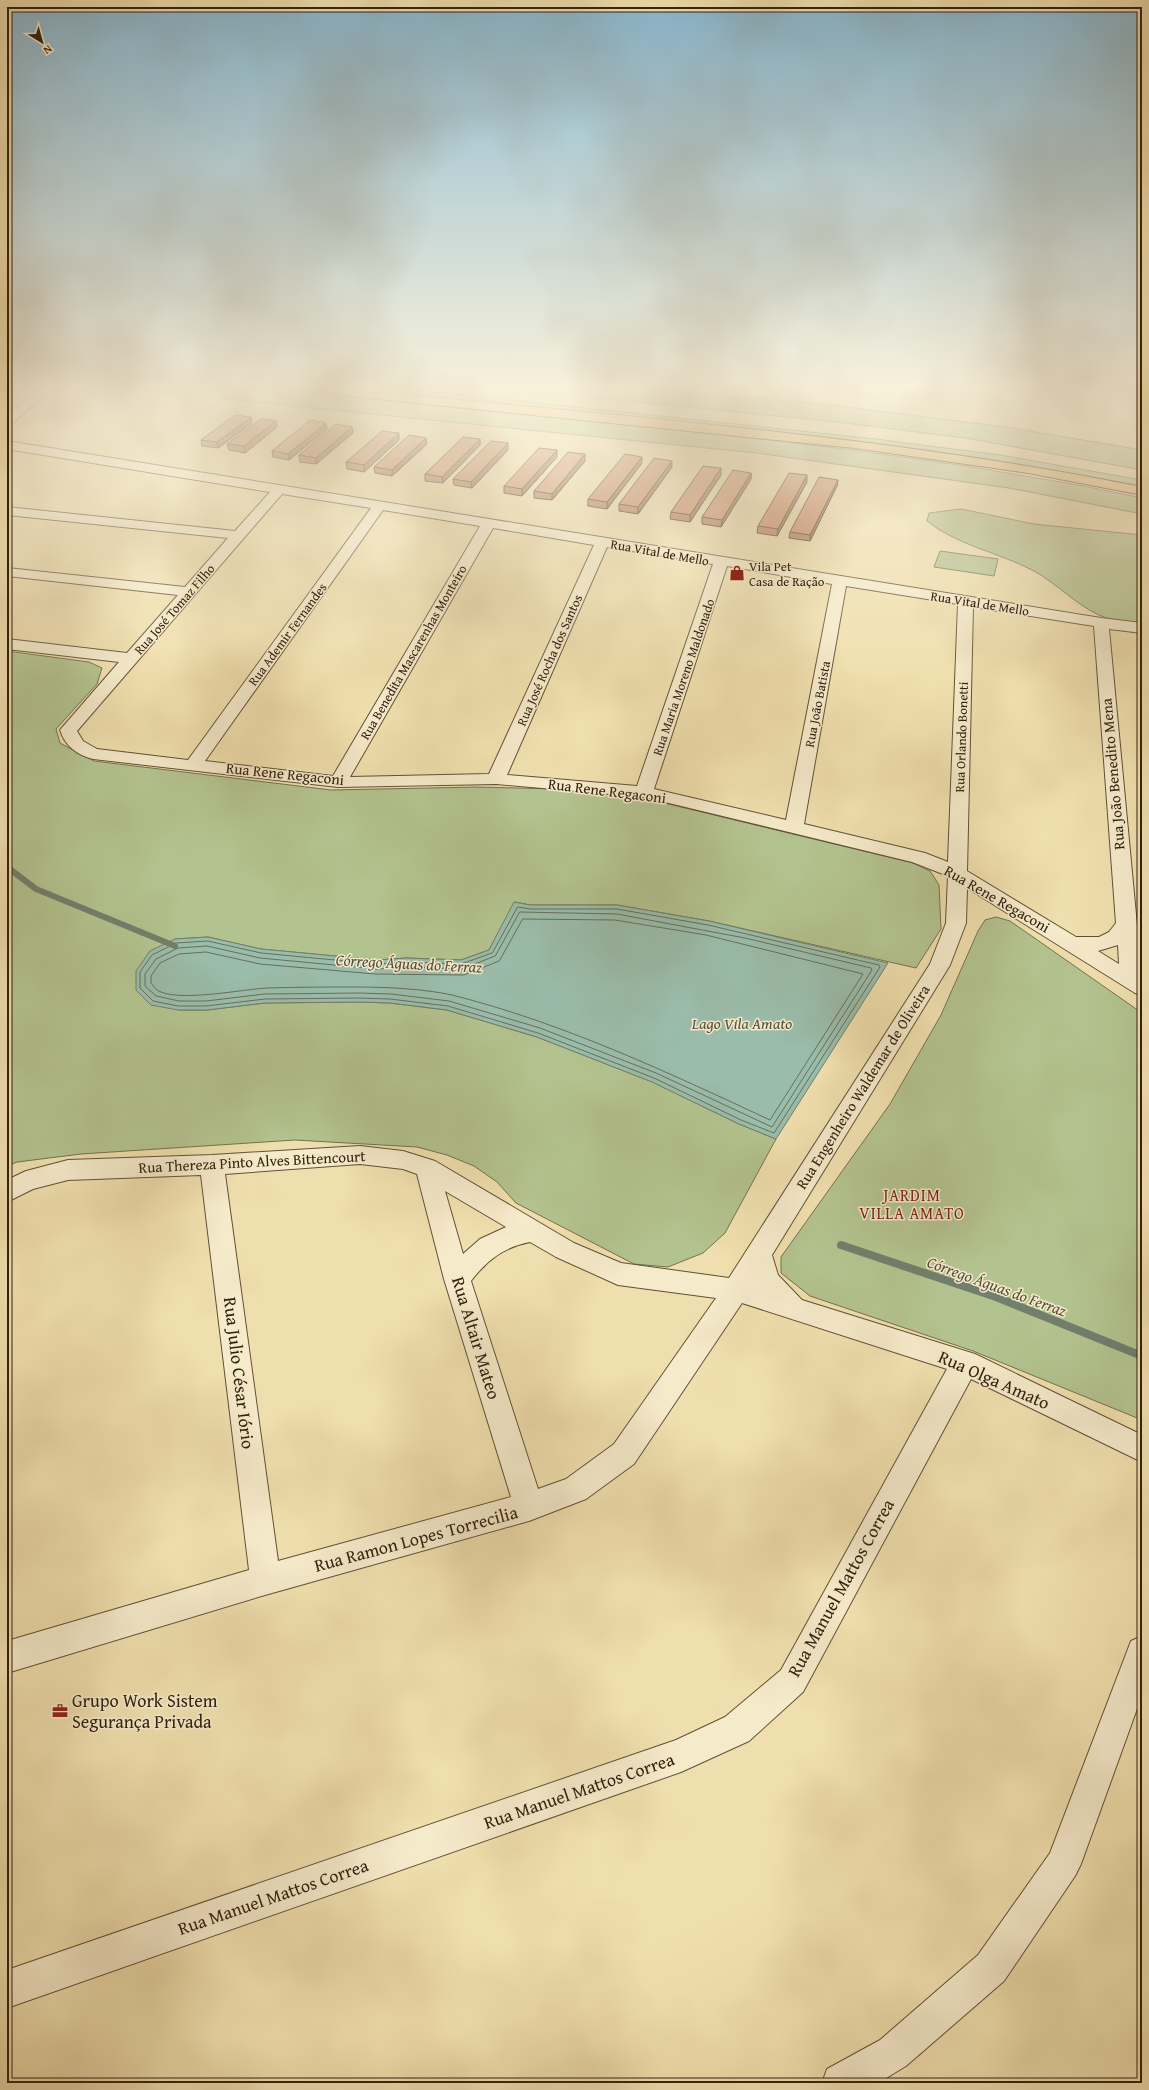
<svg xmlns="http://www.w3.org/2000/svg" width="1149" height="2090" font-family="'Gentium Book Plus',serif">
<style>
.green{fill:#b3c38f;stroke:#73724e}
.water{fill:#9abdab;stroke:#717f6c}
.lines{fill:none;stroke-linecap:round;stroke-linejoin:round}
.shore{stroke:#666f5c;stroke-width:1}
.stream-far1{stroke:#717f6c;stroke-width:6}
.stream{stroke:#717f6c;stroke-width:8}
.minor-casing{stroke:#625036;stroke-width:2}
.highway-casing{stroke:#33210e;stroke-width:2}
.minor{fill:#f5eaca;fill-rule:evenodd}
.highway{fill:#e8c077;fill-rule:evenodd}
.wall{fill:#af7253;stroke:#33210e}
.shaded-wall{fill:#8f5d44;stroke:#33210e}
.building{fill:#cc8561;stroke:#33210e}
.labels{text-anchor:middle;stroke-width:3;stroke-linejoin:round;paint-order:stroke}
.far-street-label{font-size:13px;fill:#33210e;stroke:#f5eaca}
.far-poi-label{font-size:13px;fill:#33210e;stroke:#f5eaca;text-anchor:start}
.street-label{font-size:15px;fill:#33210e;stroke:#f5eaca}
.water-label{font-size:16px;font-style:italic;fill:#52503d;stroke:#f5eaca}
.neighbourhood-label{font-size:16px;letter-spacing:1px;fill:#7a1f14;stroke:#f5eaca}
.near-street-label{font-size:18px;fill:#33210e;stroke:#f5eaca}
.near-poi-label{font-size:18px;fill:#33210e;stroke:#f5eaca;text-anchor:start}
</style>
<rect width="100%" height="100%" fill="#f0dfae"/>
<filter id="stains"><feTurbulence type="fractalNoise" baseFrequency=".005" numOctaves="4"/><feColorMatrix values="0 0 0 0 .2 0 0 0 0 .09 0 0 0 0 .02 0 0 0 .5 -.17"/></filter>
<radialGradient id="worn" r=".72"><stop offset=".6" stop-color="#630" stop-opacity="0"/><stop offset="1" stop-color="#630" stop-opacity=".3"/></radialGradient>
<!-- green -->
<path class="green" d="M105,387h157l446,46 145,17 113,16 118,20 58,12v16l-133,-26 -253,-35z
M328,387h61l487,52 124,16 142,25v8c-162,-33 -326,-52 -490,-68 -108,-11 -216,-22 -324,-33z
M485,387h144l195,17 188,24 130,22v20l-177,-32 -128,-16z
M961,509l73,15 108,11v89c-11,-1 -23,-1 -33,-5 -29,-9 -50,-35 -77,-49 -35,-18 -75,-25 -105,-49l2,-8z
M940,551l58,8 -4,17 -60,-9z
M7,651l82,11 13,6 -5,16 -41,45 4,14 34,18 237,29 146,-3 81,2 90,10 265,64 17,8 9,14 2,44 -25,39 -207,-47 -92,-16h-87l-15,-3 -26,48 -28,10 -55,-2 -29,2 -116,-11 -53,-12 -33,2 3,71h29l58,-7 95,-1 30,1 57,7 90,27 116,45 86,42 37,15 -51,94 -22,20 -35,14 -34,-3 -118,-61 -19,-21 -23,-16 -27,-11 -30,-8 -122,-7 -214,14 -64,8 -10,4z
M996,917l14,4 132,92v407l-169,-69 -163,-55 -29,-23v-16l109,-153 51,-89 37,-84 7,-11z"/>
<!-- water -->
<path class="water" d="M514,902l16,3h87l92,16 179,42 -112,176 -37,-15 -87,-42 -115,-45 -90,-27 -57,-7 -30,-1 -95,1 -58,7h-29l-27,-5 -15,-15v-19l14,-20 25,-12 33,-2 53,12 116,11 29,-2 55,2 28,-10z"/>
<g class="lines">
<!-- shore -->
<path class="shore" d="M518,907l12,2h87l91,16 171,40 1,2 -106,166 -33,-13 -87,-42 -116,-45 -90,-27 -58,-7 -31,-1 -94,1 -59,7h-28l-25,-5 -13,-13v-16l12,-17 24,-12 32,-2 53,12 116,11 30,-2 54,2 31,-11z
M520,912l97,2 128,24 126,30 1,2 -100,157 -116,-54 -116,-45 -91,-27 -58,-7 -32,-1 -94,1 -59,7h-27l-23,-5 -11,-10v-12l11,-15 22,-11 29,-2 53,12 117,11 30,-2 55,2 33,-13z
M523,919l92,1 91,15 157,39 -93,146c-103,-48 -207,-97 -318,-125 -27,-6 -65,-8 -94,-8 -30,0 -61,0 -91,1 -23,1 -91,15 -110,2 -2,-1 -4,-5 -6,-7v-7l9,-13 19,-9 27,-2 54,12 115,10 89,1 35,-14z"/>
<!-- stream-far1 -->
<path class="stream-far1" d="M7,867l29,22 139,57"/>
<!-- stream -->
<path class="stream" d="M841,1245l155,52 146,59"/>
<defs>
<path id="minor" d="M41,387h13l-43,37 -4,1v-10z
M7,441l1094,177 41,5v10l-33,-4 33,349v17l-7,-2 -168,-105 -1,35 -16,42 -178,290 6,20 24,25 173,54 167,81v27l-171,-83 -168,313 -54,49 -68,31 -674,236v-38l669,-230 49,-23 56,-47 166,-301 -205,-66 -108,161 -48,35 -57,22 -264,74 -258,78v-32l242,-71 -48,-395 -133,5 -35,9 -26,13v-22l19,-9 42,-11 144,-5 148,-9 43,5 32,10 139,82 47,20 108,15 201,-314 16,-41 2,-47 -36,-14 -268,-65 -148,-13 -158,3 -245,-28c-16,-4 -28,-13 -33,-29l59,-68 -112,-13v-10l120,14 51,-58 -171,-19v-8l178,19 43,-49 -221,-23v-8l228,24 35,-39 -263,-43zM282,494l89,14 -183,252 -91,-11 -14,-8 -6,-10zM383,510l97,16 -147,250 -128,-15zM493,528l101,17 -105,229 -139,3zM607,547l106,17 -76,222 -130,-11zM727,566l105,18 -46,236 -132,-31zM846,586l112,18 -10,258 -23,-9 -121,-29zM973,607l121,19 22,297 -7,9 -10,5h-23l-109,-66zM1118,945l1,19 -21,-13zM360,1164l43,5 14,5 27,105 67,218 -233,64 -53,-387zM445,1191l61,36 -26,12 -17,15zM530,1242l26,15 62,28 98,13 -102,146 -48,35 -28,10 -67,-208c16,-21 33,-34 59,-39z
M1142,1636v59l-61,169 -6,12 -71,105 -98,85 -28,17h-56l5,-14 53,-29 98,-85 72,-102 81,-212z"/>
<path id="highway" d="M284,387h39l65,6c252,25 505,44 754,94v8l-114,-22 -174,-25 -564,-58z"/>
</defs>
<!-- minor casing -->
<use href="#minor" class="minor-casing"/>
<!-- highway casing -->
<use href="#highway" class="highway-casing"/>
<!-- minor -->
<use href="#minor" class="minor"/>
<!-- highway -->
<use href="#highway" class="highway"/>
</g>
<!-- wall -->
<path class="wall" d="M251,417l1,6 -34,25 -16,-2 -1,-6z
M276,421l1,6 -32,26 -16,-3 -2,-6z
M326,423l1,6 -38,31 -16,-3 -1,-6z
M352,427l1,6 -37,31 -16,-2 -1,-7z
M480,439v6l-37,38 -18,-2v-7z
M399,440l-35,32 -17,-3 -1,-7z
M427,444l-35,32 -17,-3 -1,-6z
M508,450l-36,38 -18,-3 -1,-6z
M557,457l-35,39 -18,-3v-7z
M585,461l-33,39 -18,-2v-7z
M642,463l-35,46 -19,-3v-7z
M672,467l-34,47 -19,-3v-7z
M751,473v6l-30,48 -19,-3v-7z
M721,475l-31,47 -20,-3 1,-7z
M838,480l-1,6 -27,55 -21,-3 1,-6z
M807,482l-30,54 -20,-3 1,-7z"/>
<!-- shaded-wall -->
<path class="shaded-wall" d="M251,417l1,6 -34,25 -1,-6z
M276,421l1,6 -32,26 -1,-7z
M326,423l1,6 -38,31 -1,-6z
M352,427l1,6 -37,31v-6z
M399,433v7l-35,32v-7z
M426,438l1,6 -35,32v-6z
M480,439v6l-37,38 -1,-6z
M508,443v7l-36,38 -1,-6z
M557,450v7l-35,39v-7z
M585,454v7l-33,39v-6z
M642,457v6l-35,46v-7z
M672,461v6l-34,47v-7z
M721,468v7l-31,47v-7z
M751,473v6l-30,48 1,-7z
M807,475v7l-30,54 1,-7z
M838,480l-1,6 -27,55v-6z"/>
<!-- building -->
<path class="building" d="M235,415l16,2 -34,25 -16,-2z
M261,419l15,2 -32,25 -17,-2z
M310,420l16,3 -38,31 -16,-3z
M336,424l16,3 -36,31 -17,-3z
M382,431l17,2 -35,32 -18,-3z
M409,435l17,3 -34,32 -18,-3z
M463,437l17,2 -38,38 -17,-3z
M491,441l17,2 -37,39 -18,-3z
M539,448l18,2 -35,39 -18,-3z
M568,452l17,2 -33,40 -18,-3z
M625,454l17,3 -35,45 -19,-3z
M654,458l18,3 -34,46 -19,-3z
M703,466l18,2 -31,47 -19,-3z
M733,470l18,3 -29,47 -20,-3z
M789,473l18,2 -29,54 -20,-3z
M819,477l19,3 -28,55 -20,-3z"/>
<!-- sky -->
<linearGradient id="sky" x2="0" y2="1"><stop stop-color="#89b8d0"/><stop offset="0.57" stop-color="#f8f1db"/><stop offset="1" stop-color="#f8f1db" stop-opacity="0"/></linearGradient>
<rect width="1149" height="679" fill="url(#sky)"/>
<!-- icons -->
<defs>
<symbol id="shop-bare" viewBox="-9 -9 18 18"><path d="M-5-2.5h2.3a2.7 3.5 0 0 1 5.4 0H5L5.5 6h-11ZM-1.5-2.5h3a1.5 2.3 0 0 0-3 0Z" fill="#8f2418" stroke="#f5eaca" stroke-width="2.5" paint-order="stroke"/></symbol>
<symbol id="office-bare" viewBox="-9 -9 18 18"><path d="M-6-3h4V-5.5h4V-3h4V5H-6ZM-1-4.5V-3h2v-1.5ZM-6 0V1H6V0Z" fill="#8f2418" stroke="#f5eaca" stroke-width="2.5" paint-order="stroke"/></symbol>
</defs>
<g fill-rule="evenodd">
<use href="#shop-bare" x="726" y="562" width="22" height="22"/>
<use href="#office-bare" x="49" y="1700" width="22" height="22"/>
</g>
<g class="labels">
<!-- far-street labels -->
<g class="far-street-label">
<text transform="translate(660 552) rotate(10)" y="5">Rua Vital de Mello</text>
<text transform="translate(980 603) rotate(9)" y="5">Rua Vital de Mello</text>
<text transform="translate(174 609) rotate(-49)" y="5">Rua José Tomaz Filho</text>
<text transform="translate(287 634) rotate(-54)" y="5">Rua Ademir Fernandes</text>
<text transform="translate(413 652) rotate(-60)" y="5">Rua Benedita Mascarenhas Monteiro</text>
<text transform="translate(549 660) rotate(-66)" y="5">Rua José Rocha dos Santos</text>
<text transform="translate(683 677) rotate(-71)" y="5">Rua Maria Moreno Maldonado</text>
<text transform="translate(817 704) rotate(-79)" y="5">Rua João Batista</text>
<text transform="translate(961 737) rotate(-88)" y="5">Rua Orlando Bonetti</text>
</g>
<!-- far-poi labels -->
<g class="far-poi-label">
<text x="749" y="571">Vila Pet<tspan x="749" dy="15">Casa de Ração</tspan></text>
</g>
<!-- street labels -->
<g class="street-label">
<text transform="translate(285 774) rotate(6)" y="5">Rua Rene Regaconi</text>
<text transform="translate(1113 774) rotate(-95)" y="5">Rua João Benedito Mena</text>
<text transform="translate(607 791) rotate(7)" y="5">Rua Rene Regaconi</text>
<text transform="translate(997 899) rotate(30)" y="5">Rua Rene Regaconi</text>
<text transform="translate(863 1087) rotate(-58)" y="5">Rua Engenheiro Waldemar de Oliveira</text>
<text transform="translate(252 1162) rotate(-3)" y="5">Rua Thereza Pinto Alves Bittencourt</text>
</g>
<!-- water labels -->
<g class="water-label">
<text transform="translate(409 963) rotate(3)" y="6">Córrego Águas do Ferraz</text>
<text x="742" y="1029">Lago Vila Amato</text>
<text transform="translate(997 1286) rotate(20)" y="6">Córrego Águas do Ferraz</text>
</g>
<!-- neighbourhood labels -->
<g class="neighbourhood-label">
<text x="912" y="1201">JARDIM<tspan x="912" dy="18">VILLA AMATO</tspan></text>
</g>
<!-- near-street labels -->
<g class="near-street-label">
<text transform="translate(476 1338) rotate(73)" y="6">Rua Altair Mateo</text>
<text transform="translate(239 1373) rotate(83)" y="6">Rua Julio César Iório</text>
<text transform="translate(994 1380) rotate(24)" y="6">Rua Olga Amato</text>
<text transform="translate(416 1539) rotate(-15)" y="6">Rua Ramon Lopes Torrecilia</text>
<text transform="translate(841 1588) rotate(-61)" y="6">Rua Manuel Mattos Correa</text>
<text transform="translate(579 1791) rotate(-19)" y="6">Rua Manuel Mattos Correa</text>
<text transform="translate(273 1897) rotate(-19)" y="6">Rua Manuel Mattos Correa</text>
</g>
<!-- near-poi labels -->
<g class="near-poi-label">
<text x="72" y="1707">Grupo Work Sistem<tspan x="72" dy="21">Segurança Privada</tspan></text>
</g>
</g>
<!-- margin -->
<rect width="1149" height="2090" fill="none" stroke="#f0dfae" stroke-width="24"/>
<rect x="8" y="8" width="1133" height="2074" fill="none" stroke="#33210e" stroke-width="2"/>
<rect x="12" y="12" width="1125" height="2066" fill="none" stroke="#33210e"/>
<!-- north arrow -->
<g transform="translate(42 42) rotate(143)" stroke="#f5eaca" stroke-width="3" paint-order="stroke">
<path d="M0-3L7 15L0 10L-7 15Z" fill="#33210e"/>
<text y="-6" font-size="11" font-weight="bold" text-anchor="middle" fill="#33210e">N</text>
</g>
<rect width="100%" height="100%" filter="url(#stains)"/>
<rect width="100%" height="100%" fill="url(#worn)"/>
</svg>
